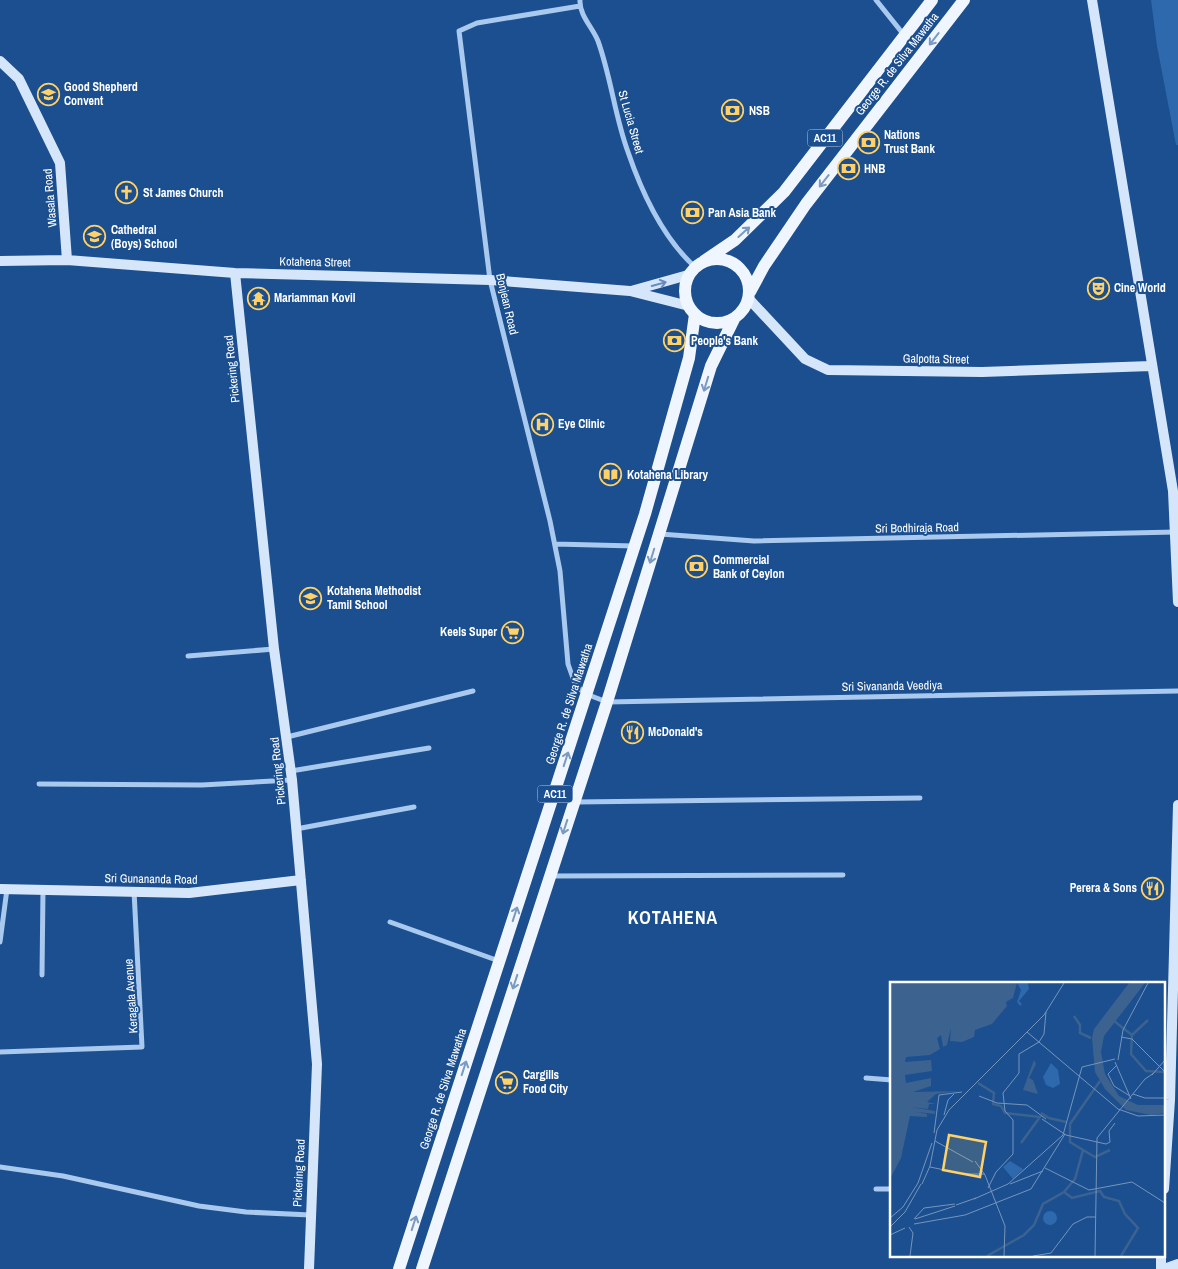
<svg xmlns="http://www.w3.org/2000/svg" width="1178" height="1269" font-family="'Archivo Narrow',sans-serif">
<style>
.green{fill:#2e69ad}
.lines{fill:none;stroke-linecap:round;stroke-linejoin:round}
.street{stroke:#a9c9ee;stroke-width:5}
.secondary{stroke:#d6e6fa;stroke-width:10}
.primary{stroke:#f0f6ff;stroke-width:12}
.oneway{stroke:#7b9ac1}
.oneway2{stroke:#668bba}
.labels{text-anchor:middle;stroke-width:4;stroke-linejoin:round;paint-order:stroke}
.shield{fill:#1b4f8f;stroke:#bbcadd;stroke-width:1}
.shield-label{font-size:11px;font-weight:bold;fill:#fff}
.street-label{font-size:12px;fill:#fff;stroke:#1b4f8f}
.poi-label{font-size:12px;font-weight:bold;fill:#fff;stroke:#1b4f8f;text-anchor:start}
.district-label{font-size:18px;font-weight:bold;letter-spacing:1px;fill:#fff;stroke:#1b4f8f}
.inset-river{fill:none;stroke:#3c6290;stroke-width:2.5}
.inset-road{fill:none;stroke:#7695bc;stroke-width:1}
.view{fill:#ffd166;fill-opacity:0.15;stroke:#ffd166;stroke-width:2.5}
.inset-edge{fill:none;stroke:#fff;stroke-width:2.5}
</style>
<rect width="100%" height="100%" fill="#1b4f8f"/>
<!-- green -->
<path class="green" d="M1151,0h27v145h-2l-19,-99z"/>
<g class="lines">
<!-- street -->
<path class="street" d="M580,0c-1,15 13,28 18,41 13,36 17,76 30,111 14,41 35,86 67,115
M876,0l28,35
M580,6l-103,17 -18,8 31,249 60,241 10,50 8,93 6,17 6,8 6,5 21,8 571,-11
M660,534l94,7 422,-9
M555,544l79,2
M188,656l86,-7
M287,737l186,-46
M291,771l138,-23
M39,784l163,1 90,-5
M576,802l344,-4
M296,829l118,-22
M551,876l292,-1
M390,922l109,39
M0,942l7,-53
M42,975l1,-85
M0,1052l142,-5 -8,-156
M866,1078l26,2
M0,1167l63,9 136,30 47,6 64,3
M876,1189h16"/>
<!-- secondary -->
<path class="secondary" d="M1092,0l81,491 5,111
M0,61l19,18 41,84 7,97
M0,261l67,-1 168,13 255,7 140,11 59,15
M235,273l39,376 18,131 25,284 -8,205
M631,291l57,-16
M749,299l56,60 23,11 154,2 169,-6
M0,889l189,4 112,-13
M1164,1189l6,-89 8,-295
M1161,1269v-14
M1164,1269l14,-5"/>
<!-- primary -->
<path class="primary" d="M685 291a32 32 0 1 1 64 0a32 32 0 1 1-64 0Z
M704,261l31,-21 49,-48 148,-192
M750,292l14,-26 42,-62 158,-204
M399,1269l246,-755 44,-156 6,-44
M422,1269l185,-567 104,-336 23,-47"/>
</g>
<!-- one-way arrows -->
<defs><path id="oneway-shaft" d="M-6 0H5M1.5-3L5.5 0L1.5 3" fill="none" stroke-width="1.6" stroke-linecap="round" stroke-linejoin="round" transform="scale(1.25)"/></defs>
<g class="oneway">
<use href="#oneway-shaft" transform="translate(934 39) rotate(128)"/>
<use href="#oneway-shaft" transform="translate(824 181) rotate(128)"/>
<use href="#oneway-shaft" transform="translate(744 232) rotate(-42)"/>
<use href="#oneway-shaft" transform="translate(706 384) rotate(107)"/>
<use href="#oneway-shaft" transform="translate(652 556) rotate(107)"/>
<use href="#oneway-shaft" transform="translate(566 759) rotate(-72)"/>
<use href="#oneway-shaft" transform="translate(565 827) rotate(108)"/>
<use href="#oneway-shaft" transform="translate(515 914) rotate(-72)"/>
<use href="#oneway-shaft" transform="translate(515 982) rotate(108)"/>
<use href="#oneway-shaft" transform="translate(464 1068) rotate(-72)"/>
<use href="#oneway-shaft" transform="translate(414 1223) rotate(-72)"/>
</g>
<use class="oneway2" href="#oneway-shaft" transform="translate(659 284) rotate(-15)"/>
<!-- icons -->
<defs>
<symbol id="school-ring" viewBox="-11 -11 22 22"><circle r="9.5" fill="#1b4f8f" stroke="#ffd166" stroke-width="1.5"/><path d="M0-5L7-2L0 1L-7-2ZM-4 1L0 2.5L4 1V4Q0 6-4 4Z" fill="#ffd166"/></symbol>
<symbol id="bank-ring" viewBox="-11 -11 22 22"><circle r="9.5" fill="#1b4f8f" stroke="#ffd166" stroke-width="1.5"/><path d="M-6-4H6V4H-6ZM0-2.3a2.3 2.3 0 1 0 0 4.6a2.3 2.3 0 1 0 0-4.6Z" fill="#ffd166"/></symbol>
<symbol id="church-ring" viewBox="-11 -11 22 22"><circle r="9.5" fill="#1b4f8f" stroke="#ffd166" stroke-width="1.5"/><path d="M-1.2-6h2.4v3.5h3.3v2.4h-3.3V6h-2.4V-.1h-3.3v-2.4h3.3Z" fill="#ffd166"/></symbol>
<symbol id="theatre-ring" viewBox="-11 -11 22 22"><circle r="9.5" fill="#1b4f8f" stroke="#ffd166" stroke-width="1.5"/><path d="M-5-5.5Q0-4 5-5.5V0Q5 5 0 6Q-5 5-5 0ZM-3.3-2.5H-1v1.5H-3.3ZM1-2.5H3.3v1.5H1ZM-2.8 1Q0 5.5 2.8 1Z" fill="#ffd166"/></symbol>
<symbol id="temple-ring" viewBox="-11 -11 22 22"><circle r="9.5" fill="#1b4f8f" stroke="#ffd166" stroke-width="1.5"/><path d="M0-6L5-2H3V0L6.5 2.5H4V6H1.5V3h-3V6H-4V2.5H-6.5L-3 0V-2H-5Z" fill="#ffd166"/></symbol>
<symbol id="hospital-ring" viewBox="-11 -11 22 22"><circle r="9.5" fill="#1b4f8f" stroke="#ffd166" stroke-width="1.5"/><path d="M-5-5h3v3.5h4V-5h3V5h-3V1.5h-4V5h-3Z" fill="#ffd166"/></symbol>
<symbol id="library-ring" viewBox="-11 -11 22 22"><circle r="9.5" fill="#1b4f8f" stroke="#ffd166" stroke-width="1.5"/><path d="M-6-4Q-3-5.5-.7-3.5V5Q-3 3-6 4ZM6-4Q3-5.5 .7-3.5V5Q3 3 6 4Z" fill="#ffd166"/></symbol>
<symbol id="supermarket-ring" viewBox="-11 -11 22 22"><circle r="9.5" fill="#1b4f8f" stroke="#ffd166" stroke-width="1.5"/><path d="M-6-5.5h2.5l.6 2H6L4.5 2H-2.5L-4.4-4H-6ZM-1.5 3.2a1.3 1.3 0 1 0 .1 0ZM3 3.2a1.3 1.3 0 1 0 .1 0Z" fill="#ffd166"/></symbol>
<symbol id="restaurant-ring" viewBox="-11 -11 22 22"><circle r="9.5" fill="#1b4f8f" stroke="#ffd166" stroke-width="1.5"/><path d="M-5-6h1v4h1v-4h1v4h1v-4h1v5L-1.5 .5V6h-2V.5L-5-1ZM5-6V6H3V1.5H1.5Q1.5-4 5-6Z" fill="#ffd166"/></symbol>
</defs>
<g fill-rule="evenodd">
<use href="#school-ring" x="36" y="82" width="25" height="25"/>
<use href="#bank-ring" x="720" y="98" width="25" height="25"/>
<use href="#bank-ring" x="856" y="130" width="25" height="25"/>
<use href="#bank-ring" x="836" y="156" width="25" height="25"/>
<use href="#church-ring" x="114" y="180" width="25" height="25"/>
<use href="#bank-ring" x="680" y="200" width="25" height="25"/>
<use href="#school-ring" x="82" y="224" width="25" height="25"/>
<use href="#theatre-ring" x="1086" y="276" width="25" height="25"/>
<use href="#temple-ring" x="246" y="286" width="25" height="25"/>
<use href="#bank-ring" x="662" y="328" width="25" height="25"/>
<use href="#hospital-ring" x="530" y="412" width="25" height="25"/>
<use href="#library-ring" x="598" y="462" width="25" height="25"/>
<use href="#bank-ring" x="684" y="554" width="25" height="25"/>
<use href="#school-ring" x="298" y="586" width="25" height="25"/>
<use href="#supermarket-ring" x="500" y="620" width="25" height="25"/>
<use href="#restaurant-ring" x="620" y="720" width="25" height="25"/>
<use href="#restaurant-ring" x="1140" y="876" width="25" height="25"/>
<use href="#supermarket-ring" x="494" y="1070" width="25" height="25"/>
</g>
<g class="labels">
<!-- shield labels -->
<g class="shield">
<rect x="807.5" y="129.5" width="35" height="17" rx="4"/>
<rect x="537.5" y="785.5" width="35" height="17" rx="4"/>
</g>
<g class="shield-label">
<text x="825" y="142">AC11</text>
<text x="555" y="798">AC11</text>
</g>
<!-- street labels -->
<g class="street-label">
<text transform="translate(897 64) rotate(-52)" y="4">George R. de Silva Mawatha</text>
<text transform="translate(631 122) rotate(74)" y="4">St Lucia Street</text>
<text transform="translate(50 198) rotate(-95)" y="4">Wasala Road</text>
<text transform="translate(315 262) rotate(1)" y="4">Kotahena Street</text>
<text transform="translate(507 304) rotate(77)" y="4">Bonjean Road</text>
<text transform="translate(936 359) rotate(1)" y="4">Galpotta Street</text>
<text transform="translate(232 369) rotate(-96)" y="4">Pickering Road</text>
<text transform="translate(917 528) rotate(-1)" y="4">Sri Bodhiraja Road</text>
<text transform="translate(892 686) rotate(-1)" y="4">Sri Sivananda Veediya</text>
<text transform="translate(569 704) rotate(-72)" y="4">George R. de Silva Mawatha</text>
<text transform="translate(278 771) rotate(-96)" y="4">Pickering Road</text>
<text transform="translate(151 879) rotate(1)" y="4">Sri Gunananda Road</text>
<text transform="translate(131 996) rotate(-94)" y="4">Keragala Avenue</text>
<text transform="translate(443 1089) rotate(-72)" y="4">George R. de Silva Mawatha</text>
<text transform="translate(299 1173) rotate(-87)" y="4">Pickering Road</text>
</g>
<!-- poi labels -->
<g class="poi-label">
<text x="64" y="91">Good Shepherd<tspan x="64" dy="14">Convent</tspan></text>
<text x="749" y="115">NSB</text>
<text x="884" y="139">Nations<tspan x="884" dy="14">Trust Bank</tspan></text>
<text x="864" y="173">HNB</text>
<text x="143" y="197">St James Church</text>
<text x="708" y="217">Pan Asia Bank</text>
<text x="111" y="234">Cathedral<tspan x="111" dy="14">(Boys) School</tspan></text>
<text x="1114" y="292">Cine World</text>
<text x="274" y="302">Mariamman Kovil</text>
<text x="691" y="345">People's Bank</text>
<text x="558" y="428">Eye Clinic</text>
<text x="627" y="479">Kotahena Library</text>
<text x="713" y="564">Commercial<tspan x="713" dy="14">Bank of Ceylon</tspan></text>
<text x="327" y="595">Kotahena Methodist<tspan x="327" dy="14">Tamil School</tspan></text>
<text x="497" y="636" text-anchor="end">Keels Super</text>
<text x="648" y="736">McDonald's</text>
<text x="1137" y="892" text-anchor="end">Perera &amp; Sons</text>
<text x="523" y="1079">Cargills<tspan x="523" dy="14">Food City</tspan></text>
</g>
<!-- district labels -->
<g class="district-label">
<text x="673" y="924">KOTAHENA</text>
</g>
</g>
<!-- overview -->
<g transform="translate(890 982)">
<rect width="275" height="275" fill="#1b4f8f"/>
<path d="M127,1h11l1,6 -10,12 3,3 -2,2 -3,-4 4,-12zM161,81l7,7 2,14 -7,4 -7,-3 -3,-8zM120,179l13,8 -10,10 -10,-12zM153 236a7 7 0 1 1 14 0a7 7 0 1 1-14 0Z" fill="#2e69ad"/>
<path d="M0,1h127l-4,15 -7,4 1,4 -15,18 -17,6 -1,7 -12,5 -12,-1 1,-13 -4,17 -4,2 -2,-12 -4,3 3,11 -10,6 -24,2 -1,5 26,-2 1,11 -27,4 1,8 25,-5v8l-18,6 47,-1 -24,3 -9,8 9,2h-7l-1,5 -17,-2 24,4v3l-19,-2 11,2v3l-17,-1 -9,42 -11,21zM239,1h16l-41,53 -3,16 4,22 14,22 19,9h27v8l-14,2 -25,-5 -21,-21 -10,-17 -3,-34 2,-9zM144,78l2,4 -7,14 4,2 5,14 -15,-4z" fill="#3c6290"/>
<path class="inset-river" d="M184,34l6,9v8l11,5M224,39l18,14 -1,19 15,17 18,1M242,53l16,-15M88,101l16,10 -1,11 8,2 4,7 35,4 -19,26M151,131l8,5 17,4M193,168l12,7 15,-7M174,210l8,6 28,-7 4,6 15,4 6,13 13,14 -17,28M97,274l37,-21 10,-10 9,-21 21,-12 11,-13 8,-29 -13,-8v-18l30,-43"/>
<path class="inset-road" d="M137,50l91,77 20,7 27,-1M231,55l11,2 33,33M228,78l5,-30 25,-47M225,80l16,37M227,83l-9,9 6,12 16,10M262,93l13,-15M243,112l12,4h20M89,114l18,7 30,2 19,14M54,133l4,-15 6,-6M152,137l24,16 40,9 4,-2 -1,-11 6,-8M44,151l5,-38 23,-3M45,159l38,21M85,179l10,14 20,51 -1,30M40,185l34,7h21M155,186l44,22 43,-8 33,21M32,202l8,-18 7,-36 12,-20 95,-95 20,-32M120,202l33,-13M98,206l8,-16 17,-18v-34l-8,-9 -2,-18 16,-20v-19l20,-12 5,-8 2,-22M84,217l34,-15 55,-49 19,-68 33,-8M66,223l20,-7M0,236l13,-11 15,-24 14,-40M24,237l10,-11 31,-4M25,237l40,-13M24,242l51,-9 66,-26 34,-55M0,245l15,-15 16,-28M19,245l4,6 -3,23M0,253l15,-7M143,274l18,-3 22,-29 14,-7h9M205,274l2,-118 48,-59 9,-6"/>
<path class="view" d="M59,153l37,7 -6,35 -37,-7z"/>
<rect width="275" height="275" class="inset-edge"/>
</g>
</svg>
